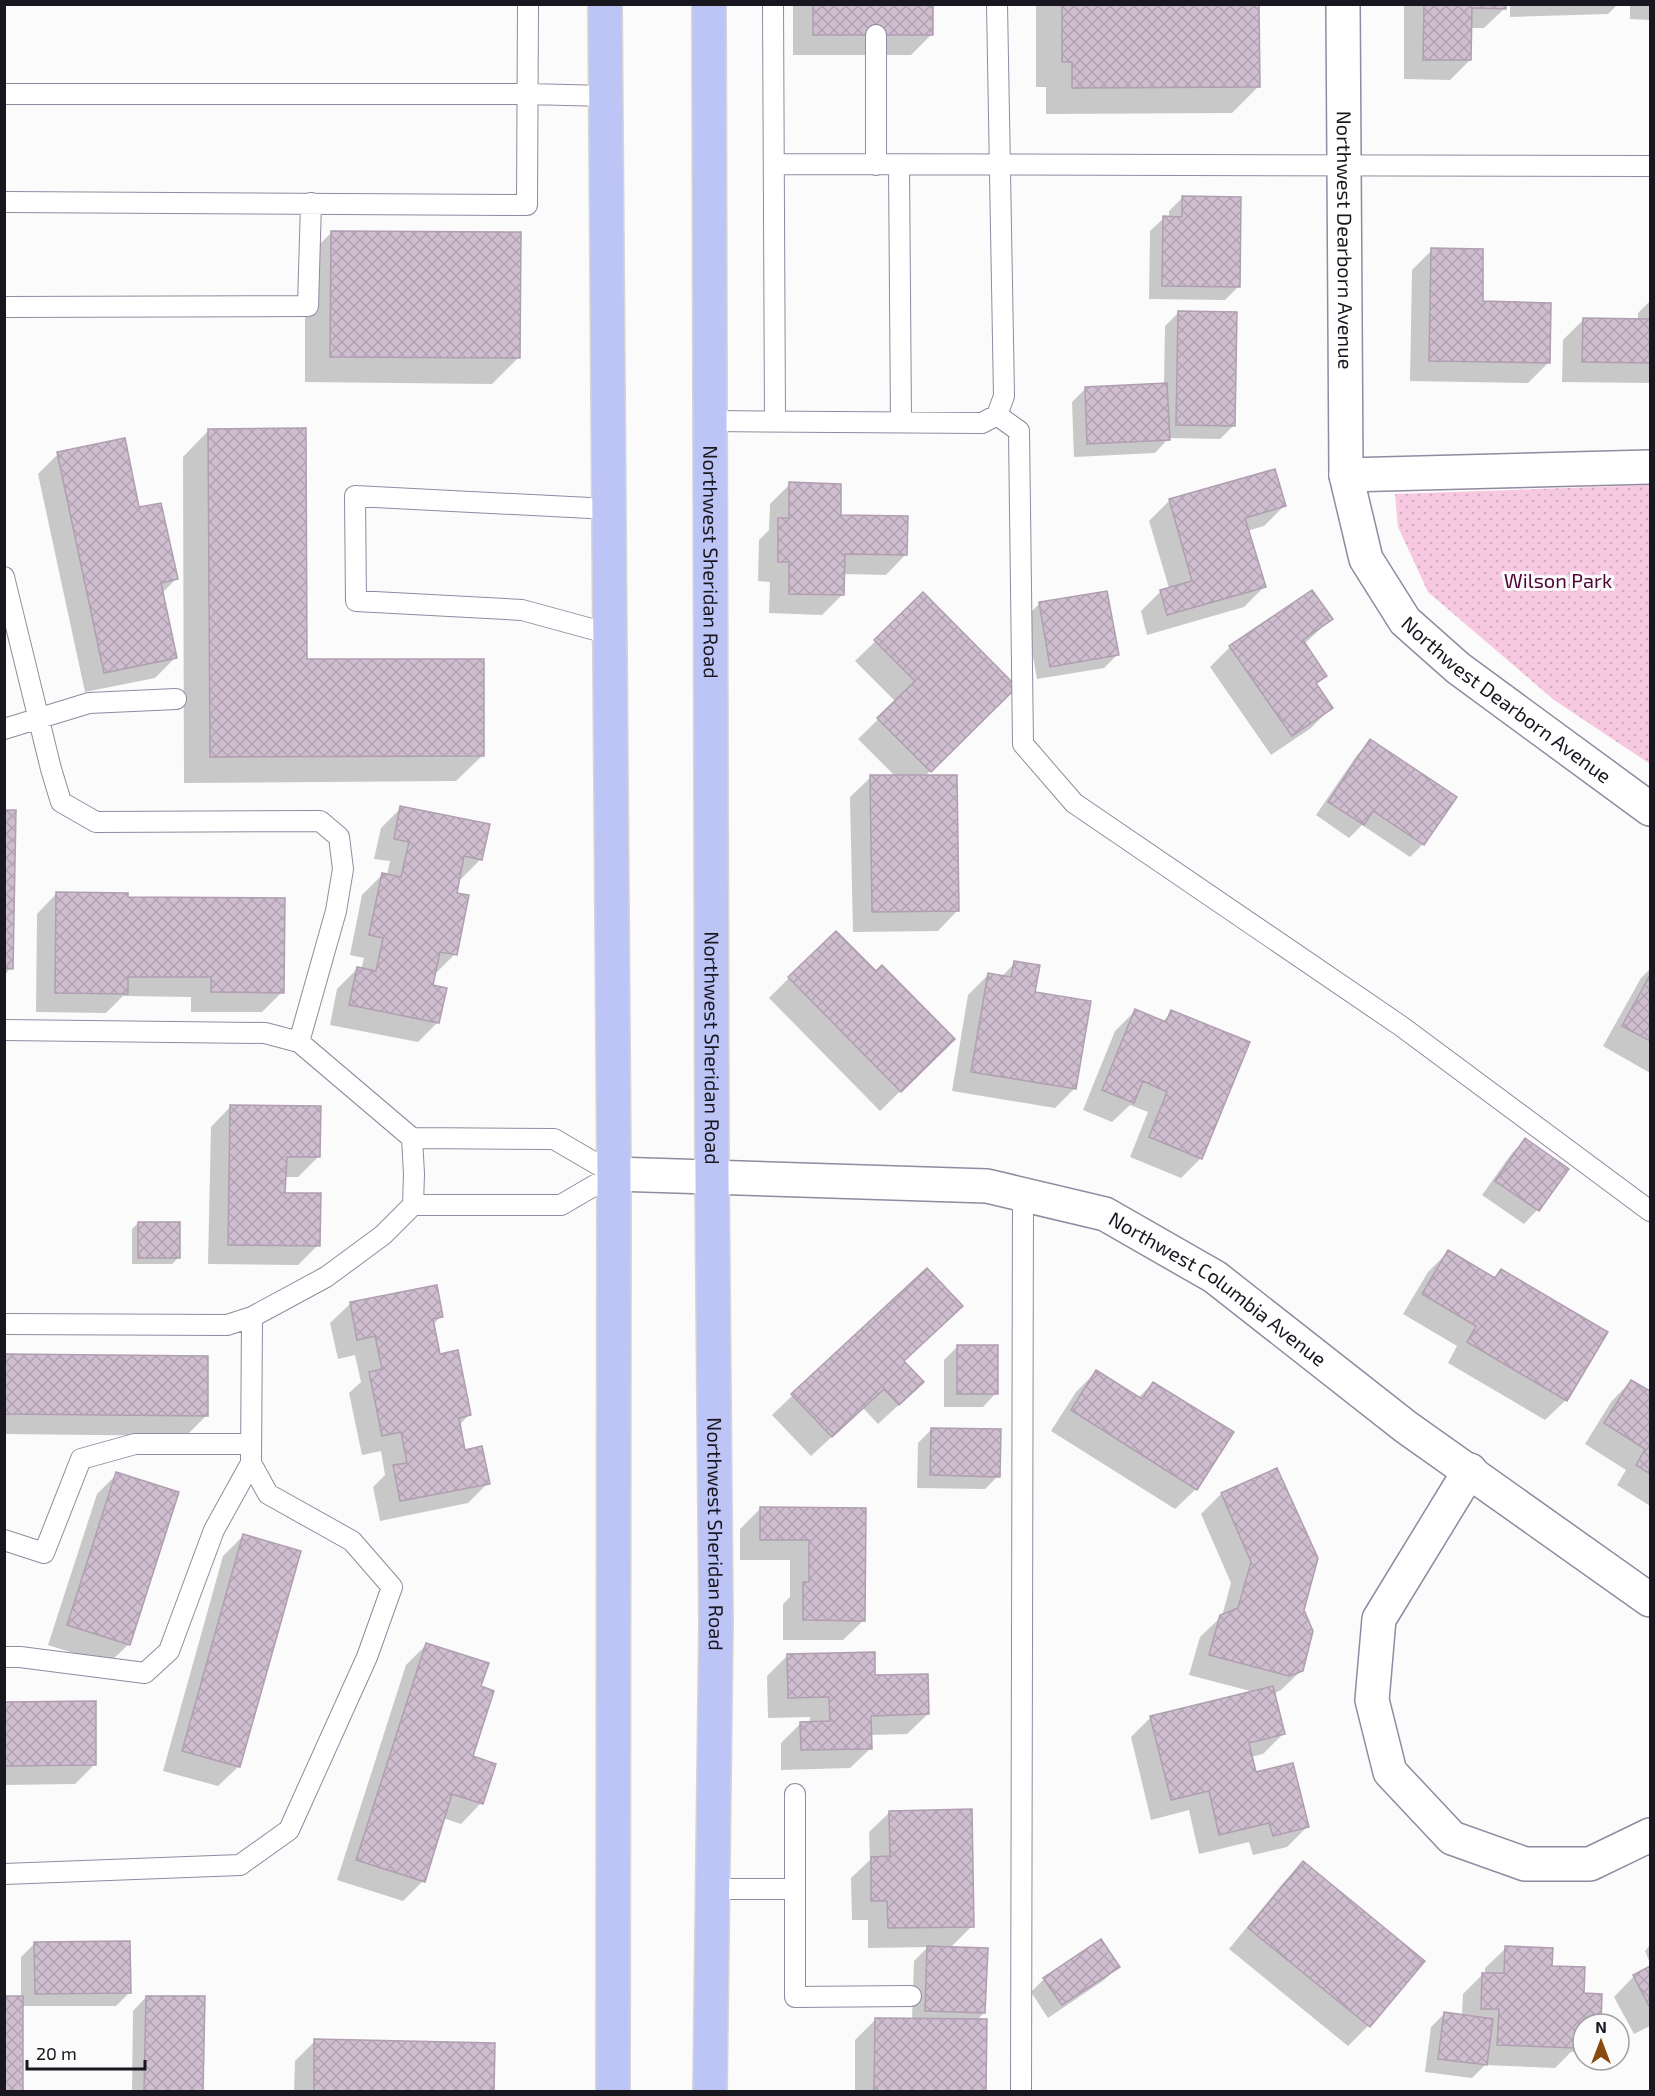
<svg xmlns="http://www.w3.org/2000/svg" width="1655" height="2096" font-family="'Exo 2',sans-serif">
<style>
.park{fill:url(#park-dots)}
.shadow{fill:#0003}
.building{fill:url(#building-cross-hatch);stroke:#b09eb1;stroke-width:1.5}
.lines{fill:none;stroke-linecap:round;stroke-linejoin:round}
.lane-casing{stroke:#918aa0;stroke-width:22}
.street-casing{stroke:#918aa0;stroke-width:36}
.primary-casing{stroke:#d5d5d6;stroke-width:36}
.lane{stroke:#fff;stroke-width:20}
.street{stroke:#fff;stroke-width:33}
.primary{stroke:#bdc4f6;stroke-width:33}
.labels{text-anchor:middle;stroke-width:6;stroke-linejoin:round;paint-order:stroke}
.street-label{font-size:20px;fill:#18161e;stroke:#fbfbfb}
.park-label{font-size:20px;fill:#4f0436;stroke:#fbfbfb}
</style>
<defs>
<pattern id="park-dots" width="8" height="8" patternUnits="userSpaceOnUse" patternTransform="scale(1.5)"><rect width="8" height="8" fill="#f7c9e0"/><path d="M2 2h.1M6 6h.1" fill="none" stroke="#d3acc0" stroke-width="1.8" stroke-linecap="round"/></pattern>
<pattern id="building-cross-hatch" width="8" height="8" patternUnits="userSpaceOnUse" patternTransform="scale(1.5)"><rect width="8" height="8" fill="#cfbdd0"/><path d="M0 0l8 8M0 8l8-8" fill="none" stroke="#b1a2b2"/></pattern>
</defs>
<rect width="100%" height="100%" fill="#fbfbfb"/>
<!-- park -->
<path class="park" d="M1650,485v279l-96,-64 -126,-108 -30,-65 -3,-33z"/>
<!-- shadow -->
<path class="shadow" d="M793,4h139l-1,31 -20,20h-118z
M1036,4h222v83l-26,26 -186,1v-27h-10z
M1404,4h101v4l-21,20h-14v32l-20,20 -46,-1z
M1510,4h108l-10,10 -98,3z
M1630,4h20v16l-20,-1z
M1183,197l56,89 -14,14 -76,-1 1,-68 14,-13h5v-7z
M332,232l187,125 -27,27 -187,-2v-123z
M1432,250l49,53 68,59 -21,21 -118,-2 2,-111z
M1650,301v82l-88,-1 1,-42 21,-21 54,1v-7z
M1179,312l55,113 -14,14 -51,-1 -14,15 -81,4 -2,-55 13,-13 79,-4 1,-59z
M209,430l96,231 178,94 -27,26 -272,2 -1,-326z
M58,454l80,55 38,70 -14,14 13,65 -20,20 -70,14 -47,-218z
M1274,471l10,35 -20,20 -17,5 17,56 -20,20 -97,28 -6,-24 20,-20 8,-3 -20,-67 20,-20z
M790,484l50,33 66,37 -20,21 -43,-1v20l-21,21 -53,-2 1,-31 -12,-1 1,-41 10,-10 1,-26z
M923,595l92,92 -90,89 33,134 -20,21 -85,1 -3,-135 21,-20h25l-38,-38 38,-37 -41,-41z
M1040,603l77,52 -13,13 -67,11 -11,-62z
M1331,619l-27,25 21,32 -9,9 15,23 -20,20 -40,27 -61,-88 20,-20z
M1370,741l53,103 -13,13 -48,-32 -13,13 -33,-23 41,-60z
M401,808l80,51 -20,20h-3l-3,15v60l-20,20 -4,12 7,36 -20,20 -88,-17 7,-36 20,-20 4,1 3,-12 -14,-3 12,-60 20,-20h5l3,-14 -16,-2 7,-31z
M4,811l7,157 -7,7z
M57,893l69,5 156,94 -20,20h-71v-15l-68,-1 -17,17 -70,-1 1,-98z
M1015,963l19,30 41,95 -20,20 -103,-17 16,-96 20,-20 13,2z
M1650,969v104l-47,-27 38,-68z
M876,973l57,86 -53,52 -111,-113 20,-20z
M1135,1011l27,11 10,-10 29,146 -20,20 -51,-21 18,-45 -18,-7 -18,17 -29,-12 32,-79z
M231,1106l87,51 -20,20h-14v17l34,51 -20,20 -90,-1 3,-137z
M1525,1140l42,29 -30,41 -13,14 -42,-29 30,-42z
M138,1223l40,35 -6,6h-40v-35z
M1448,1252l45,26 8,-7 105,62 -40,67 -21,20 -97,-57 9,-17 -54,-32 25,-42z
M351,1303l90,13 -8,9 6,31 31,58 -11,11 5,26 24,32 -20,20 -88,18 -7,-34 12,-12 -4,-24 -19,4 -13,-62 12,-11 -6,-27 -17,4 -8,-36z
M958,1346l38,47 -13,14h-39v-47z
M4,1355l202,61 -20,20 -182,-2z
M902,1362v40l-24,22 -15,-16 -52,48 -39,-41 21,-20z
M1096,1372l42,26 15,-15 43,106 -21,20 -124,-78 25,-39z
M1631,1381l19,12v113l-33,-21 9,-15 -41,-26 26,-42z
M931,1430l67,46 -13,13 -68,-1 1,-45z
M1277,1470l25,140v60l-21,20 -8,4 10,40 -20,20 -12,3 4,17 52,53 -20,20 -34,8 -4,-13 -50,12 -10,-44 -38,10 -20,-83 20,-20 103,-25 -65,-17 11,-38 22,-21 9,-33 -30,-69 20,-20z
M117,1474l12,170 -21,20 -60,-19 49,-151z
M760,1509h104v111l-21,20h-60v-36l7,-7v-37h-50v-31z
M243,1536l-4,230 -21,20 -55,-15 60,-215z
M426,1645l53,42 -7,70 9,46 -20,21 -18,-6 -20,63 -20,20 -66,-21 69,-215z
M787,1656l87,21 54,37 -21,20 -37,1 1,13 -21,20 -69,2v-27l20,-20h9v-6l-42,1 -1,-42z
M4,1704l91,60 -20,20 -71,1z
M890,1812l82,114 -22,22 34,65 -8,8 9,71h-130v-52l21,-21 36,1 2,-59 14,-14 -60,1v-28h-16l-1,-42 19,-18 -1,-28z
M1303,1863l120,98 -55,65 -20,20 -119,-97 54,-66z
M35,1943l95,49 -14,14h-95v-49z
M1650,1945v18l-5,-12z
M1506,1948l45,20 31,26 17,30h-16v24l-4,4h-8l-16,16 -70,-3 -13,13 -47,-6 6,-45 13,-13 18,2 1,-22 20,-20h2v-6z
M1118,1967l-14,13 -56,38 -17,-26 13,-13z
M1650,1968v58l-16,8 -20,-37 20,-21z
M146,1997l56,95h-70l1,-81z
M315,2041l177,51h-198l1,-31z"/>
<!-- building -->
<path class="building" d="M813,4h120v31h-120z
M1062,4h197l1,83 -188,1v-26h-10z
M1424,4h82v5l-34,-1 -1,52h-48z
M1182,196l59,1 -1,90 -78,-1 1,-70 19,1z
M331,231l190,1 -1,126 -190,-1z
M1431,248l52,1v52l68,2 -1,60 -121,-2z
M1178,311l59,1 -2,114 -59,-1z
M1583,318l67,1v44l-68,-1z
M1167,383l3,57 -83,4 -2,-57z
M306,428l1,231h177v97l-274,1 -2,-328z
M125,438l14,69 22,-4 17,76 -17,4 16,75 -73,15 -47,-221z
M1275,469l11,37 -41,12 21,69 -99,28 -7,-25 32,-9 -23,-82z
M789,482l52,2v31l67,1 -1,39 -62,-1 -1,41 -55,-1v-32h-11v-44h11z
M1312,590l21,29 -30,21 24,36 -11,7 17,25 -41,28 -63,-90z
M1107,591l12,64 -69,12 -11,-65z
M923,592l94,95 -86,85 -54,-54 38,-37 -41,-41z
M1370,739l87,58 -33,48 -51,-34 -9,14 -36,-23z
M870,775h87l2,136 -87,1z
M400,806l90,18 -8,36 -18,-4 -7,37 12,2 -12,60 -17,-3 -7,33 14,3 -8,35 -90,-18 8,-38 19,4 7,-33 -14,-3 13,-62 19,4 8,-35 -15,-3z
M4,810h12l-3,159 -9,-1z
M56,892l72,1v4l157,1 -1,95 -73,-1v-15h-83v17l-73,-1z
M836,931l40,40 6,-6 73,74 -54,53 -113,-115z
M1014,961l26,4 -5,27 56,9 -15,88 -105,-17 17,-99 23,4z
M1650,975v66l-28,-15z
M1135,1009l31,13 5,-12 79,32 -48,117 -53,-22 18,-45 -24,-11 -9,22 -32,-13z
M230,1105l91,1 -1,51h-33l-2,36h36l-1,53 -92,-1z
M1525,1138l44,31 -30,42 -44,-30z
M138,1222h42v36h-42z
M1448,1250l47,28 6,-9 107,63 -41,69 -100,-59 9,-16 -54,-32z
M927,1268l36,38 -59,55 20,21 -25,23 -15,-16 -52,48 -41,-43z
M437,1285l6,32 -10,2 7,35 18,-4 13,65 -12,3 6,32 17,-4 8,38 -90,17 -7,-36 14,-2 -6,-31 -19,4 -13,-64 13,-3 -7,-33 -18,4 -7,-38z
M957,1345h41v49h-41z
M4,1354l204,2v60l-204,-2z
M1096,1370l46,29 11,-17 81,50 -37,58 -126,-80z
M1631,1380l19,11v83l-14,-9 9,-16 -41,-26z
M931,1428l70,1 -1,48 -70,-2z
M1277,1468l41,90 -14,52 9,21 -10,40 -14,5 -80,-21 11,-40 18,-7 13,-46 -30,-69z
M116,1472l63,20 -49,153 -63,-20z
M760,1507l106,1 -1,113 -62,-1v-38h6v-42h-49z
M243,1534l58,17 -61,216 -58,-16z
M426,1643l63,20 -8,23 13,5 -21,65 23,8 -13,40 -31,-10 -27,88 -69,-22z
M875,1652v23l53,-1 1,40 -58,2 1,33 -71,1 -1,-28 30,-1 -1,-24 -41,1 -1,-44z
M1273,1686l12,48 -36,9 7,29 37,-9 16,64 -36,9 -4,-13 -50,12 -10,-44 -38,9 -21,-84z
M96,1701v64l-92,1v-64z
M972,1809l2,118 -86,1 -1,-27h-16v-44l19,-1 -1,-45z
M1303,1861l122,100 -55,66 -122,-99z
M1101,1939l19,28 -58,38 -19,-27z
M130,1941l1,52 -96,1 -1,-52z
M927,1946l61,2 -3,65 -60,-2z
M1505,1946l48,2 -1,18 33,1 -1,26 18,1 -1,30h-18v8h-5l-1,16 -80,-3 2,-36h-18l1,-36h22z
M1650,1966v42l-17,-33z
M4,1996h19v96h-19z
M146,1996h59l-2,96h-59z
M1444,2012l49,7 -6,46 -49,-6z
M875,2018l112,1 -1,73h-112z
M314,2039l181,4 -1,49h-180z"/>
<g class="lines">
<defs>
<path id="lane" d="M773,4l2,417
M876,35v130
M4,94h524l78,2
M774,164l876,2
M899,165l2,257
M4,202l523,3 1,-201
M4,307l304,-1 3,-103
M997,415l22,16 4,313 51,59 327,223 249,185
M710,421l272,2 15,-8 7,-19 -7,-392
M609,509l-254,-13 1,105 166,9 88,24
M4,577l47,192 10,33 35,20 224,-1 19,16 4,32 -7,42 -37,131
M4,729l85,-26 87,-4
M4,1030l261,3 34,9 113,96 142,1 60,35 -53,31h-148
M4,1324l223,1 25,-8 74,-40 57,-42 30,-30 1,-31 -2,-36
M4,1540l40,13 37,-94 54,-15h115
M4,1657h16l125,16 24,-22 45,-121 37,-67 1,-146
M4,1874l236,-9 49,-35 78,-173 25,-70 -40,-46 -84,-47 -17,-31
M712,1889h83v108l116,-1
M795,1889v-95
M1021,2092l2,-897"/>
<g id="street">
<path id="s1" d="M1343,4l3,471 20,84 39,62 53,47 192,141"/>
<path d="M1346,475l304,-8"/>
<path id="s2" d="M614,1174l373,12 118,28 110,63 191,150 244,173"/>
<path d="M1470,1470l-91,149 -7,81 18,72 62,66 73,26h65l60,-29"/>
</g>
<g id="primary">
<path d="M605,4l9,1170 -1,918"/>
<path id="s3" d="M709,4l3,1173 4,446 -6,469"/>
</g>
</defs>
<!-- lane casing -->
<use href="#lane" class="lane-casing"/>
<!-- street casing -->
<use href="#street" class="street-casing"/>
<!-- primary casing -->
<use href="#primary" class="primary-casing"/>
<!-- lane -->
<use href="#lane" class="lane"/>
<!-- street -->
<use href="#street" class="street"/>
<!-- primary -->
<use href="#primary" class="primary"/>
</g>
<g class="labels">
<!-- street labels -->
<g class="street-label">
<text dy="7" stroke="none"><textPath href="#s1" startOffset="236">Northwest Dearborn Avenue</textPath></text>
<text dy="7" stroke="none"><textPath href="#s3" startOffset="558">Northwest Sheridan Road</textPath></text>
<text dy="7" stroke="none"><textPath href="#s1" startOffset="759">Northwest Dearborn Avenue</textPath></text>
<text dy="7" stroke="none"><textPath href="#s3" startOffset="1044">Northwest Sheridan Road</textPath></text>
<text dy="7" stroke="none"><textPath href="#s2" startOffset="630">Northwest Columbia Avenue</textPath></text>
<text dy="7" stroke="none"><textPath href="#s3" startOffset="1530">Northwest Sheridan Road</textPath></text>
</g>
<!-- park labels -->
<g class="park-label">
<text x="1558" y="588">Wilson Park</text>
</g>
</g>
<!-- border -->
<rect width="1655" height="2096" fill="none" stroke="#18161e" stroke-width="12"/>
<!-- north arrow -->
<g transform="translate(1601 2042)"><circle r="28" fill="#fbfbfb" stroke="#a09fa3" stroke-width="1.5"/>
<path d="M0-4.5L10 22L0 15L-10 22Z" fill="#884a0e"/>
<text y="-9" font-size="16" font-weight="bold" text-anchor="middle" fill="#18161e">N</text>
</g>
<!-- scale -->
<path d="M27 2060v9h118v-9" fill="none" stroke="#18161e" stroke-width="3"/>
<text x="36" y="2060" font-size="18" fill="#18161e" stroke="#fbfbfb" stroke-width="4.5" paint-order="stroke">20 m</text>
</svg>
